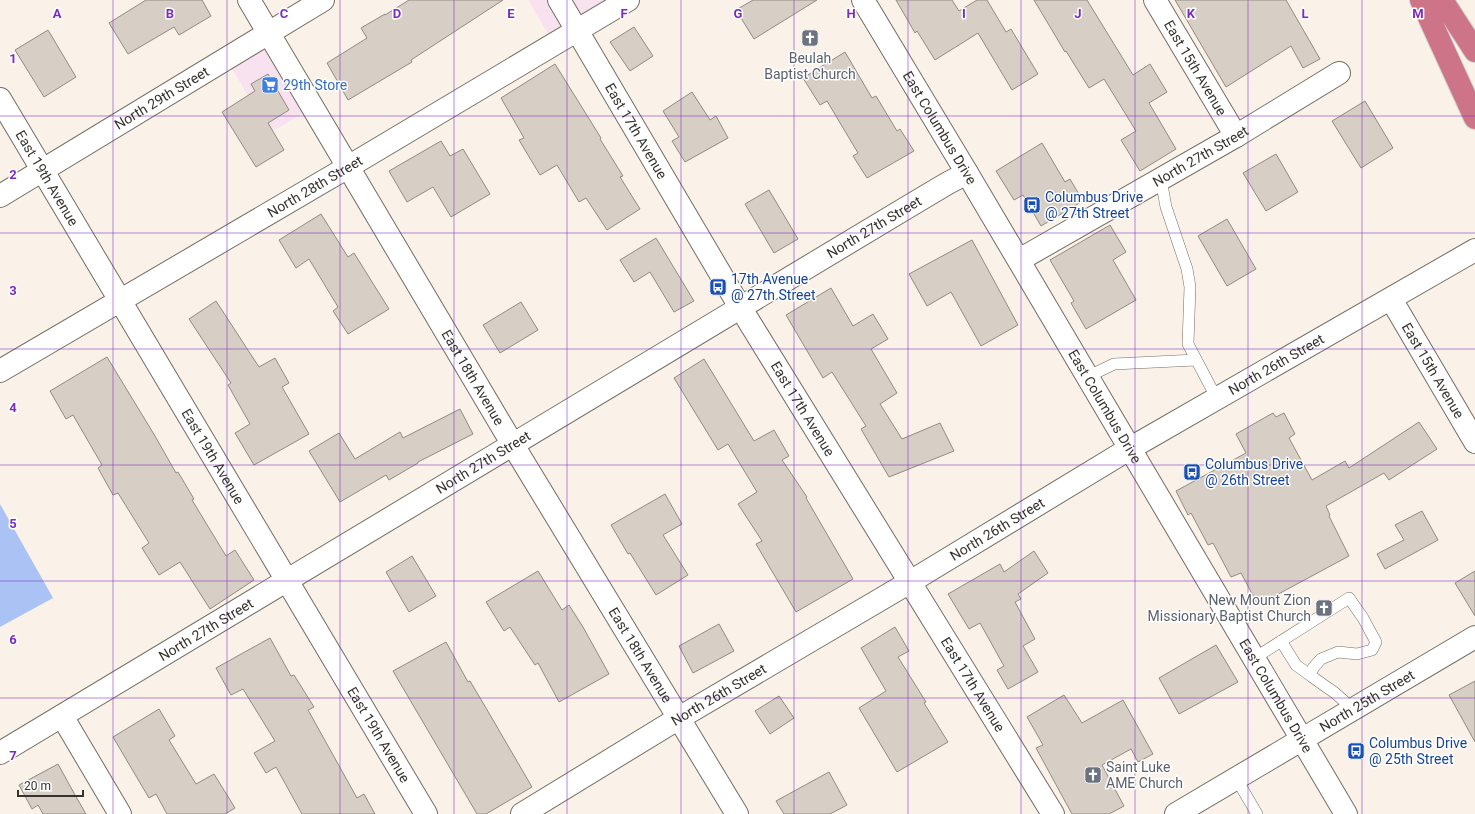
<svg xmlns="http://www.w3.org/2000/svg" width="1475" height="814" font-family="Roboto,sans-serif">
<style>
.commercial{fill:#f9e2ef}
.water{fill:#aac3f4}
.building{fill:#d7cec5;stroke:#938a82}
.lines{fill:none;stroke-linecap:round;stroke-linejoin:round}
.service-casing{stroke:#746d64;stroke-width:12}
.minor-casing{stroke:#746d64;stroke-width:24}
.tertiary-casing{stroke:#746d64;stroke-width:24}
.secondary-casing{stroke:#746d64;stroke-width:24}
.motorway-casing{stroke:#d3d2d1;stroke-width:24}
.service{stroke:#fff;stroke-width:11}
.minor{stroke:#fff;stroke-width:22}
.tertiary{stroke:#fff;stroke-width:22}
.secondary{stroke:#fff;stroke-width:22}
.motorway{stroke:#ce7488;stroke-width:22}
.grid{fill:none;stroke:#7b2cbf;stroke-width:1;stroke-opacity:0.55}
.labels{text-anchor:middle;stroke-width:3;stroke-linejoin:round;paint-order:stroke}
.worship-label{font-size:14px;fill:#5b616d;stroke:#fff}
.street-label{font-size:14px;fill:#36332f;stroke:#fff}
.shop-label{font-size:14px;fill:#366cbe;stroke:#fff;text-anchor:start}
.transit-label{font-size:14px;fill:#164399;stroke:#fff;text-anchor:start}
.grid-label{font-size:13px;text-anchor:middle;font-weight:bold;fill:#7b2cbf;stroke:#fff;stroke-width:3;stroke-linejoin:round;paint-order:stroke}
</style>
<rect width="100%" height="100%" fill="#faf2e8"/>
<!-- commercial -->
<path class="commercial" d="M528,0h93l-68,42z
M268,38l42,71 -40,24 -42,-71z"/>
<!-- water -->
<path class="water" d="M0,504l53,94 -53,29z"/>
<!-- building -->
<path class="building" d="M146,0h56l9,16 -32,19 -5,-8 -46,27 -19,-31z
M409,0h94l-92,60 1,2 -64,38 -21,-37 40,-25 -6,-10 24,-14v1z
M753,0h64l-63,39 -18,-29z
M896,0h56l7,11 18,-11h10l19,32 5,-3 27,45 -26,16 -34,-57 -43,27 -18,-29 -2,2z
M1034,0h53l46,75 17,-11 17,28 -18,11 27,46 -36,22 -19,-31 15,-9 -32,-52 -15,9 -23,-37 -1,1z
M1175,0h111l34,59 -17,9 -12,-22 -65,41z
M634,27l19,29 -23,15 -20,-29z
M48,30l28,47 -32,20 -29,-47z
M845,52l27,46 4,-2 21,35 3,-2 14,22 -47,27 -14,-22 5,-3 -31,-52 -7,4 -17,-27z
M555,64l46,74 -1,1 23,37 -3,1 20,32 -33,21 -21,-32 -7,4 -22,-37 -17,10 -21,-35 5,-2 -23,-40z
M268,74l21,36 -21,13 16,27 -28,17 -34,-55 33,-21 -4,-7z
M692,92l18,28 6,-4 12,22 -43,24 -13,-21 7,-4 -16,-26z
M1365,101l28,47 -32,20 -29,-47z
M441,141l9,15 13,-7 27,45 -39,23 -18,-30 -26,15 -18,-31z
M1042,143l23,39 5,-3 13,22 -42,25 -18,-31 -9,5 -18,-29z
M1276,154l22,38 -32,19 -23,-38z
M769,190l29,49 -24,14 -29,-49z
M321,214l27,43 6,-4 35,56 -41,25 -15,-23 5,-4 -29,-48 -13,9 -17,-28z
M1227,219l29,50 -29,17 -29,-50z
M1110,225l16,27 -13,8 23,40 -50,29 -15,-26 3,-2 -24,-41z
M656,238l38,63 -20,11 -24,-40 -16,10 -14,-22z
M972,240l46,85 -37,21 -30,-54 -24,14 -18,-32z
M831,288l22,38 20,-12 15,25 -17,10 26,44 -17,11 22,35 38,-16 14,28 -65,26 -28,-48 5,-3 -34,-54 -9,6 -37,-63z
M216,301l43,66 16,-9 14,25 -7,4 27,47 -55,31 -19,-32 15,-9 -22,-39 3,-2 -42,-64z
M521,302l17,28 -38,23 -17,-28z
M107,357l48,79 21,37 2,-1 16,27 -2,1 34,56 9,-6 19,30 -44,29 -30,-47 -21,13 -17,-27 7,-5 -31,-50 -5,2 -15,-27 4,-3 -29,-50 -7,4 -16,-28z
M704,359l50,82 20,-11 15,26 -7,4 25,37 -1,1 47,81 -57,33 -40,-68 6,-3 -24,-37 19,-12 -29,-48 -10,6 -44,-72z
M460,409l13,25 -55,28v1l-29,17 -3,-5 -46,27 -31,-51 30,-18 16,26 45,-27 3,6z
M1273,413l3,4 8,-4 11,21 -6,4 23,42 33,-19 4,7 70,-46 18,27 -48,31 -5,-7 -58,33 4,9 -1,1 20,40 -91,49 -17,-32 -10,4 -18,-34 -5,2 -17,-32 -3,2 -12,-24 70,-38 -10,-19z
M665,494l17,30 -19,11 25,40 -32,20 -26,-42 -2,1 -17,-29z
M1422,511l16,29 -53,29 -8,-15 27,-14 -9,-15z
M1034,551l14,22 -30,21 3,5 -6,3 20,37 -12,7 15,26 -30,17 -11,-19 7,-4 -24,-43 -11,6 -21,-35 52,-30 4,8z
M412,556l24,40 -27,16 -23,-40z
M538,571l24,39 7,-5 14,22 26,47 -50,28 -21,-39 -3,2 -25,-38 -6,4 -18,-29z
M1475,571v45l-20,-33z
M719,624l15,27 -41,22 -14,-27z
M895,627l14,24 -11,6 28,45 -2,1 24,39 -51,30 -38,-64 27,-17 -25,-43z
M270,638l21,38 3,-1 20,32 -6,3 49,88 7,-4 11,20h-73l-26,-47 -10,6 -12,-20 21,-12 -32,-52 -12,6 -15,-27z
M446,642l22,40 2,-1 16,27 46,79 -46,27h-9l-84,-143z
M1216,645l22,37 -59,32 -20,-36z
M1475,681v61l-26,-47z
M1064,695l18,28 41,-23 30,54 -15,8 -7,-13 -29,16 22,41 -15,8h-37l-36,-66 7,-3 -16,-28z
M779,696l15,22 -24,16 -15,-23z
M159,709l16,27 -6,4 27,44 18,-10 21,34 -10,6h-58l-11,-20 -7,4 -36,-61z
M58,764l17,31 11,19h-43l-5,-9 -6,4 -13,-24z
M829,772l18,33 -17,9h-46l-8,-13z"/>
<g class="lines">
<defs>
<path id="service" d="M1161,179l5,28 21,62 3,18 -2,57 29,55
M1087,377l27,-13 82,-4
M1281,641l15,24 15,11
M1253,659l96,-61 14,20 13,24 -4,8 -15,4 -19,-2 -17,7 -8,9 -2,8 24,17 18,16
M1236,778l21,36"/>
<g id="minor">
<path id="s1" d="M249,0l264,445 224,369"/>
<path id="s2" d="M1155,0l81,136"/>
<path id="s3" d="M0,99l426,715"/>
<path id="s4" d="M1019,260l217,-124 103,-63"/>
<path id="s5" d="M1391,299l84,143"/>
<path id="s6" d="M0,371l348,-204 280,-167"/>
<path d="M62,716l58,98"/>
<path id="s7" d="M0,753c317,-189 631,-382 948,-570l19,-10"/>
<path id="s8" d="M522,814l157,-96 231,-136 219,-133 346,-199"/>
<path id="s9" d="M1176,814l299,-177"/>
</g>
<g id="tertiary">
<path id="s10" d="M0,196l323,-196"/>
</g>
<g id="secondary">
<path id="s11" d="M559,0l181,307 313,507"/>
<path id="s12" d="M863,0l104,173 379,641"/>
</g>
<path id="motorway" d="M1421,0l54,118
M1442,0l33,51"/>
</defs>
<!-- service casing -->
<use href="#service" class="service-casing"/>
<!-- minor casing -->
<use href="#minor" class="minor-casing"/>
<!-- tertiary casing -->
<use href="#tertiary" class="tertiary-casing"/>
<!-- secondary casing -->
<use href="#secondary" class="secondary-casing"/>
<!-- motorway casing -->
<use href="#motorway" class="motorway-casing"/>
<!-- service -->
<use href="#service" class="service"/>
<!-- minor -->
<use href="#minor" class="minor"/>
<!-- tertiary -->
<use href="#tertiary" class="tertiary"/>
<!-- secondary -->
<use href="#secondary" class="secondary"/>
<!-- motorway -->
<use href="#motorway" class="motorway"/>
</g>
<!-- grid -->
<path class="grid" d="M113,0v814M227,0v814M340,0v814M454,0v814M567,0v814M681,0v814M794,0v814M908,0v814M1021,0v814M1135,0v814M1248,0v814M1362,0v814M0,116h1475M0,233h1475M0,349h1475M0,465h1475M0,581h1475M0,698h1475"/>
<!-- icons -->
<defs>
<symbol id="church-square" viewBox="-11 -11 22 22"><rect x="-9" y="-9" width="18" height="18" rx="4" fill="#6b7280" stroke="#fff"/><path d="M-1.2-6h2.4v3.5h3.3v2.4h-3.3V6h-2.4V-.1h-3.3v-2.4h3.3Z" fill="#fff"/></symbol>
<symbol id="supermarket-square" viewBox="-11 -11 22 22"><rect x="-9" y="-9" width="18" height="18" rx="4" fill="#3f7fe0" stroke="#fff"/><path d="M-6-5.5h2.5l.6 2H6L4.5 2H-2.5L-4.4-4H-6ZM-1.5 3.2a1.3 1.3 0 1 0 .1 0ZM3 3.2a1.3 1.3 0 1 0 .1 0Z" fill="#fff"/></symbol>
<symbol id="bus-square" viewBox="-11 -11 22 22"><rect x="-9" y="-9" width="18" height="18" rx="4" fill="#1a4fb4" stroke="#fff"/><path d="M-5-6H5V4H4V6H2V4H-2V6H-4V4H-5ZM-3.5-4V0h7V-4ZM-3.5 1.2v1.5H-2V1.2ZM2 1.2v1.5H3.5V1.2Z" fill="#fff"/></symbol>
</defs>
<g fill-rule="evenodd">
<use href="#church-square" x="800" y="28" width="20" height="20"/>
<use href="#supermarket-square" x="260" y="75" width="20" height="20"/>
<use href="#bus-square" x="1022" y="195" width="20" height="20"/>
<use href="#bus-square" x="708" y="277" width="20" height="20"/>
<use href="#bus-square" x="1182" y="462" width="20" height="20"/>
<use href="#church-square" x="1314" y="598" width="20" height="20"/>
<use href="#bus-square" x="1346" y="741" width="20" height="20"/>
<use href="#church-square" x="1083" y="765" width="20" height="20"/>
</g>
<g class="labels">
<!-- worship labels -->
<g class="worship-label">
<text x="810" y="63">Beulah<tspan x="810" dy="16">Baptist Church</tspan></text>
<text x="1311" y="605" text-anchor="end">New Mount Zion<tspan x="1311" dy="16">Missionary Baptist Church</tspan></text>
<text x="1106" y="772" text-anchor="start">Saint Luke<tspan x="1106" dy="16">AME Church</tspan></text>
</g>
<!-- street labels -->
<g class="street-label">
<text dy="5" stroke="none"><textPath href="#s2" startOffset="79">East 15th Avenue</textPath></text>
<text dy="5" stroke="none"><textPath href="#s10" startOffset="189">North 29th Street</textPath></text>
<text dy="5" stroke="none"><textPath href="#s12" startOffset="149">East Columbus Drive</textPath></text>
<text dy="5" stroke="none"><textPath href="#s11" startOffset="152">East 17th Avenue</textPath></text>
<text dy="5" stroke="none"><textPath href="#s4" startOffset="209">North 27th Street</textPath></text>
<text dy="5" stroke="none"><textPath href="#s3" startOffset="92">East 19th Avenue</textPath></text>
<text dy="5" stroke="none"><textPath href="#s6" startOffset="365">North 28th Street</textPath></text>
<text dy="5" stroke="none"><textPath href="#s7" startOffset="1020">North 27th Street</textPath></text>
<text dy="5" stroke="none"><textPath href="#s8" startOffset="878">North 26th Street</textPath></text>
<text dy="5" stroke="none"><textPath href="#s5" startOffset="83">East 15th Avenue</textPath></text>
<text dy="5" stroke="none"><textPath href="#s1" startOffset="439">East 18th Avenue</textPath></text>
<text dy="5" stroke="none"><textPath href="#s12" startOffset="473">East Columbus Drive</textPath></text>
<text dy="5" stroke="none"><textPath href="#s11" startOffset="476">East 17th Avenue</textPath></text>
<text dy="5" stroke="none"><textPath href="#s3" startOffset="416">East 19th Avenue</textPath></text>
<text dy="5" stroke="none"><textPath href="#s7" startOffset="564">North 27th Street</textPath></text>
<text dy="5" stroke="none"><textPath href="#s8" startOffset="554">North 26th Street</textPath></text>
<text dy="5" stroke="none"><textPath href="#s7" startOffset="240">North 27th Street</textPath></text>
<text dy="5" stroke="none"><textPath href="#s1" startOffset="763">East 18th Avenue</textPath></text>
<text dy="5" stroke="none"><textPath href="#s11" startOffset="800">East 17th Avenue</textPath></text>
<text dy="5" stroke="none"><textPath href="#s8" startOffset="230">North 26th Street</textPath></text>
<text dy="5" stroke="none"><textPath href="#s12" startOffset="809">East Columbus Drive</textPath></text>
<text dy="5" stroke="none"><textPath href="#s9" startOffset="222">North 25th Street</textPath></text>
<text dy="5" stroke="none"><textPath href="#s3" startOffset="740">East 19th Avenue</textPath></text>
</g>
<!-- shop labels -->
<g class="shop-label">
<text x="283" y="90">29th Store</text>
</g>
<!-- transit labels -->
<g class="transit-label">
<text x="1045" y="202">Columbus Drive<tspan x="1045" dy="16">@ 27th Street</tspan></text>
<text x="731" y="284">17th Avenue<tspan x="731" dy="16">@ 27th Street</tspan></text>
<text x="1205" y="469">Columbus Drive<tspan x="1205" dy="16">@ 26th Street</tspan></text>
<text x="1369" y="748">Columbus Drive<tspan x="1369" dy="16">@ 25th Street</tspan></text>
</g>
</g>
<g class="grid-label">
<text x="57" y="18">A</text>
<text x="170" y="18">B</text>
<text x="284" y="18">C</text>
<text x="397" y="18">D</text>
<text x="511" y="18">E</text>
<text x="624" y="18">F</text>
<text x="738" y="18">G</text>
<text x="851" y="18">H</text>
<text x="964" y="18">I</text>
<text x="1078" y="18">J</text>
<text x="1191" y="18">K</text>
<text x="1305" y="18">L</text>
<text x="1418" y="18">M</text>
<text x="13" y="63">1</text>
<text x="13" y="179">2</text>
<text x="13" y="295">3</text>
<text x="13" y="412">4</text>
<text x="13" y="528">5</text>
<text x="13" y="644">6</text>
<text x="13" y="760">7</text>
</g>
<!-- scale -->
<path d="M18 790v6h65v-6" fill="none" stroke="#36332f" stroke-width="2"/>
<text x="24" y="790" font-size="12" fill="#36332f" stroke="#ffffff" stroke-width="3" paint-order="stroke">20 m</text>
</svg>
